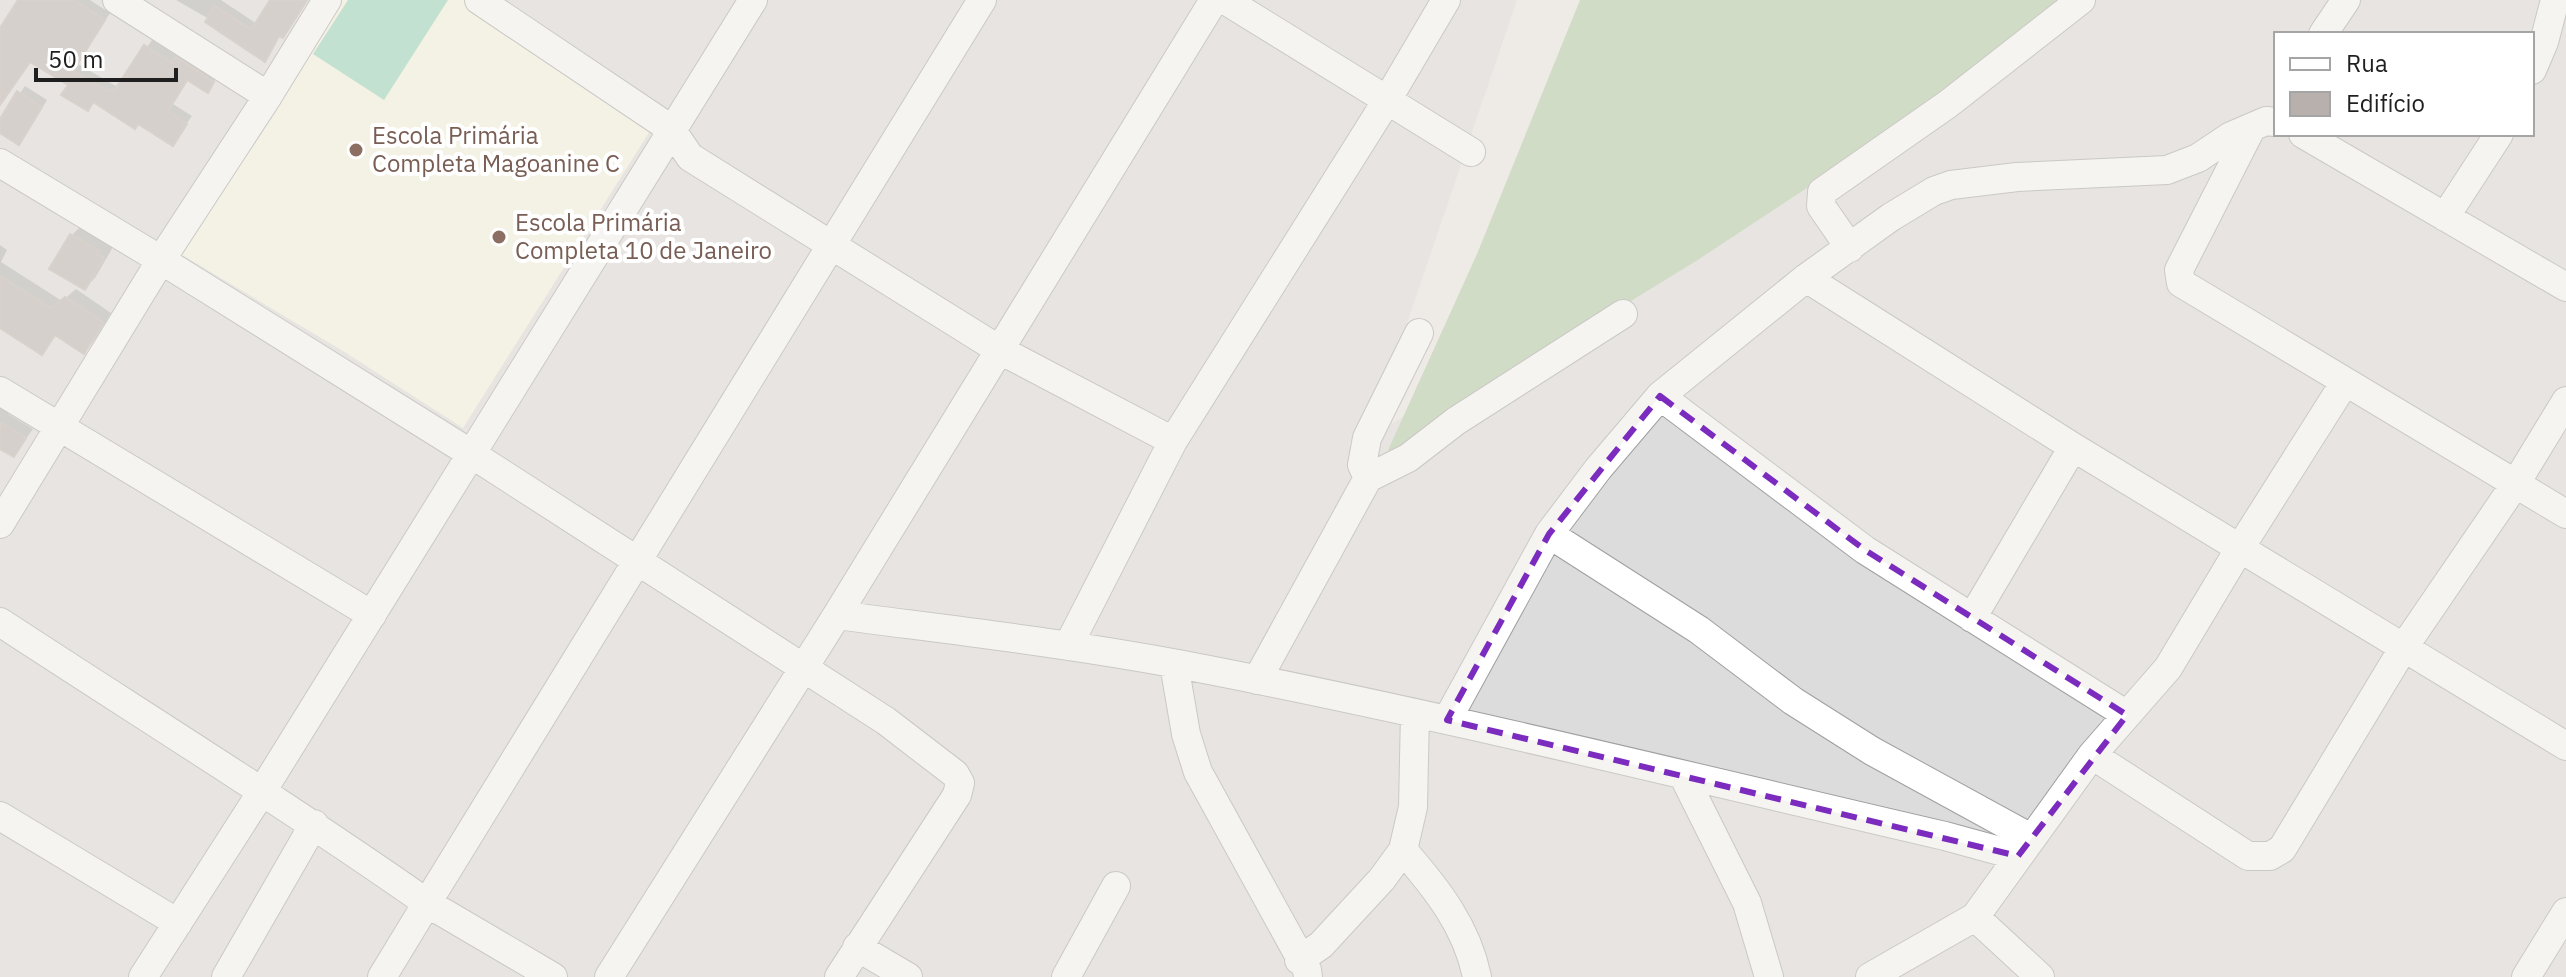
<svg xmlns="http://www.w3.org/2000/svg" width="2566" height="977" font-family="'IBM Plex Sans',sans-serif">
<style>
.residential{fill:#dddcdc;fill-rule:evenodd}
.education{fill:#fbfae2}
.forest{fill:#adc9a0}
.pitch{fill:#8dd4b6}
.shadow{fill:#0003}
.building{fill:#b7b0ac;stroke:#beb2aa;stroke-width:2}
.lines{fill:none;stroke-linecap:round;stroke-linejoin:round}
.minor-casing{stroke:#a0a0a0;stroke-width:30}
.minor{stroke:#fff;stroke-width:28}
.marked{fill:none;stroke:#7b2cbf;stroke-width:6;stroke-dasharray:16 10;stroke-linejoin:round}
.education-dot{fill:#8d6e63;stroke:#fff;stroke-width:3}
.labels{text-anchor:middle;stroke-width:8;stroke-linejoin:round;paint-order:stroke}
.education-label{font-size:24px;fill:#785e54;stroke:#fff;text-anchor:start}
</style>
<rect width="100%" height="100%" fill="#eeebe6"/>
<!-- residential -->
<path class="residential" d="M0,0h1517l-114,335 -54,110 7,3 673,-448h537v977h-2566zM2276,34h256v100h-256z"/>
<!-- education -->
<path class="education" d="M340,0h124l69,48 122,75 -192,305 -120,-77 -166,-99z"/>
<!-- forest -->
<path class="forest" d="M1580,0h489l-253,182 -120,79 -166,102 -142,94 1,-9 88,-194z"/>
<!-- pitch -->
<path class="pitch" d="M348,0h100l-64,100 -71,-46z"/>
<!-- shadow -->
<path class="shadow" d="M21,0h69l20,13 -32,51 38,22 2,-3 3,2 31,-45 27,17 5,-5 35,23 -12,16 -18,-12 -16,25 19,12 -20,28 -33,-22 -44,-21 -8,8 -17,-25 -39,-23 -31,-6v-24z
M176,0h45l36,24 15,-24h36l-19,30 -6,6 -2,-2 -16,25 -56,-40z
M25,86l22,14 -22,36 -25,-5v-8z
M82,225l25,15 -1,3 7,4 -18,31 -10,10 -33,-20 20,-33z
M0,245l7,5 -6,12 61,39 14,-12 35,24 -18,29 -9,9 -27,-17 -15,19 -42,-25z
M0,404l10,6 -2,4 25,15 -19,26 -14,-8z"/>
<!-- building -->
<path class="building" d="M18,0h55l32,20 -32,51 35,20 2,-2 4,2 30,-46 28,18 4,-6 38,25 -6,11 -21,-13 -19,31 19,13 -14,22 -35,-22 -3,5 -42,-27 -5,9 -27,-16 7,-10 -38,-23 -30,43v-77z
M270,0h37l-24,38 -4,-2 -14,26 -60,-40 10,-16 36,24z
M17,91l25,16 -23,38 -19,-12v-14z
M70,234l29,17 -2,3 7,4 -19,32 -36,-21z
M0,276l51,32 14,-11 38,25 -19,32 -29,-19 -13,20 -42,-27z
M0,422l26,16 -12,19 -14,-8z"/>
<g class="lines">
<defs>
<path id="minor" d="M117,0l151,96
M479,0l192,129 19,28 308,192 175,92
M1225,0l246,152
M2323,34l23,-34
M2532,70l12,-28 11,-42
M2252,127l-73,143 2,13 385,231
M2303,134l263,153
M0,163l161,97 309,193 416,268 69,53 5,9 -3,12 -118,182
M2445,217l54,-83
M1850,248l-29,-42 1,-14 126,-88 133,-104
M1806,278l267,169 493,299
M0,391l372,224
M1660,396l205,154 262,165
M1368,478l-6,-13 5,-27 52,-105
M0,524l161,-264 107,-164 59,-96
M1549,534l150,96 94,71 79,50 159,87
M837,615c113,15 228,28 341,49 257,49 512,113 767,172l73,20
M1972,618l101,-171
M0,622c142,93 287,183 427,281l-45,74
M1068,646l105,-205 213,-339 60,-102
M1174,664l12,70 12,38 109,198 1,7
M1257,680l111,-202 40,-20 48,-37 167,-107
M1447,720l102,-186 49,-65 62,-73 146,-118 85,-61 43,-26 17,-6 66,-8 150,-7 31,-12 33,-22 35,-15 10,1
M2092,755l156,101h22l12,-7 122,-202 112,-164 50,-82
M1683,775l64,128 22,74
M0,816l178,107
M1403,850c34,39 64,77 74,127
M1975,917l65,60
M857,947l51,30
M1299,960l22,-15 61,-66 21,-29 10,-43 2,-94
M143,977l118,-184 492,-793
M226,977l88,-153
M553,977l-126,-74 555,-903
M609,977l228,-362 377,-615
M1066,977l50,-91
M1870,977l105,-60 117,-162 76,-87 72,-120 105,-166
M2526,977l40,-65"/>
</defs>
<!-- minor casing -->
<use href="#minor" class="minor-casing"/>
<!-- minor -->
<use href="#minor" class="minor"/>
</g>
<!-- marked area -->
<path d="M0 0H2566V977H0ZM1660,396l205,154 262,165 -109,141 -571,-136 102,-186z" fill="#eeebe6" fill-opacity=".55" fill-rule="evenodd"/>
<path class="marked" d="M1660,396l205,154 262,165 -109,141 -571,-136 102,-186z"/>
<!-- markers -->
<g class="education-dot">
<circle cx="356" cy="150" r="8"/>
<circle cx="499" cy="237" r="8"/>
</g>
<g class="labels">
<!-- education labels -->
<g class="education-label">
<text x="372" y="144">Escola Primária<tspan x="372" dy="28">Completa Magoanine C</tspan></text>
<text x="515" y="231">Escola Primária<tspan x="515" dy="28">Completa 10 de Janeiro</tspan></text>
</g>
</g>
<!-- legend -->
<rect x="2274" y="32" width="260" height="104" fill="#ffffff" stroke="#a5a5a5" stroke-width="2"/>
<rect x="2290" y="58" width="40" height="12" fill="#ffffff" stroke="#a5a5a5" stroke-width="2"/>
<text x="2346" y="72" font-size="24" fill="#1f1f1f">Rua</text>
<rect x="2290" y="92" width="40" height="24" fill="#b7b0ac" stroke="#a5a5a5" stroke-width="2"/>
<text x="2346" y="112" font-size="24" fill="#1f1f1f">Edifício</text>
<!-- scale -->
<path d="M36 68v12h140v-12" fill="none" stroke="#1f1f1f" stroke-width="4"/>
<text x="48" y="68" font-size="24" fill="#1f1f1f" stroke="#ffffff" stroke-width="6" paint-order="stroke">50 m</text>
</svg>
